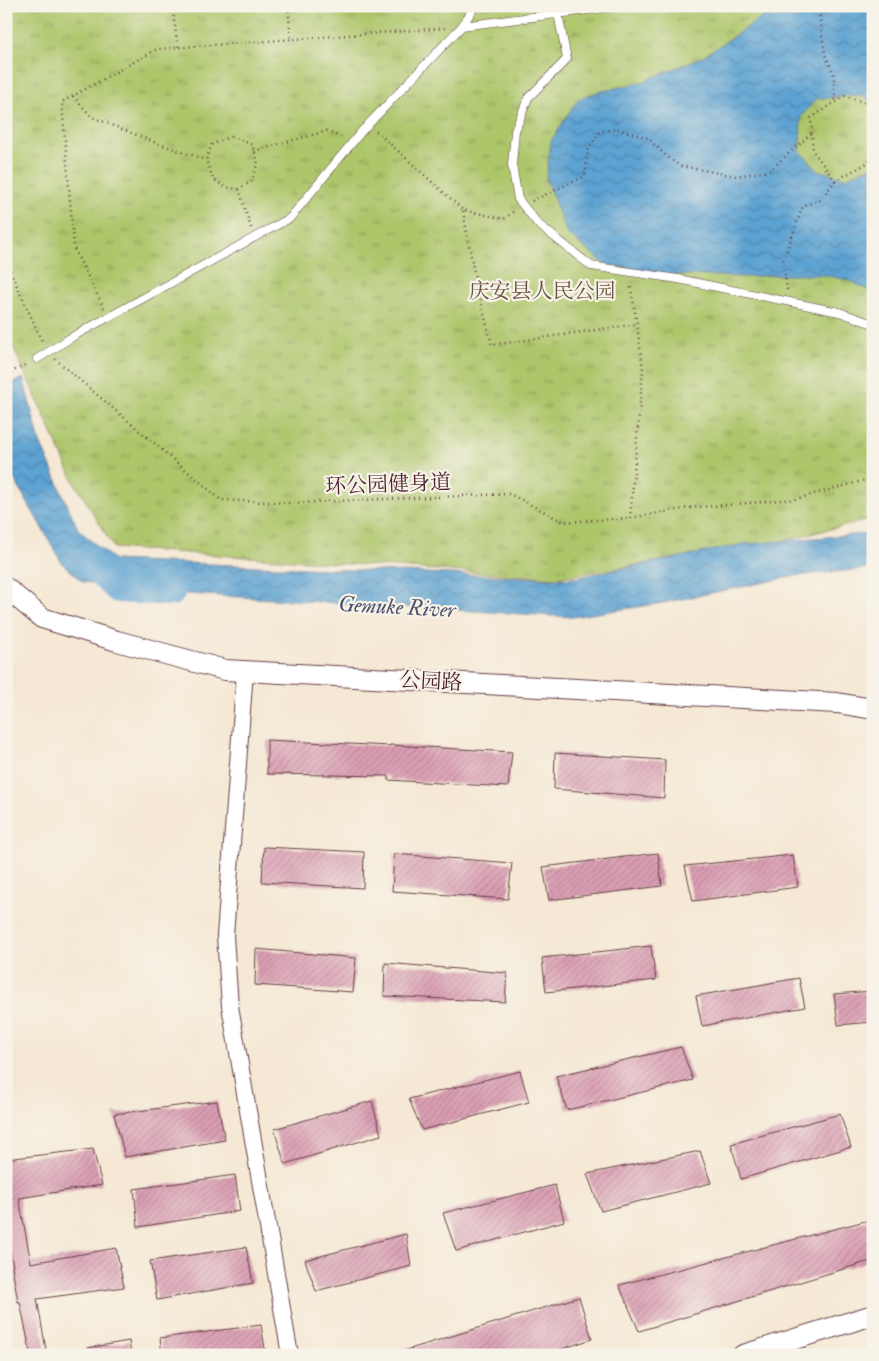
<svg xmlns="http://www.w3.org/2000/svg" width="879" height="1361" font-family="'IM FELL Double Pica','Noto Serif SC',serif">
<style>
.park{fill:url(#park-tufts);stroke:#7c724b}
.water{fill:url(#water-waves);stroke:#53607e}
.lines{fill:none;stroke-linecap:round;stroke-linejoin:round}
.river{stroke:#5ca2d2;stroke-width:26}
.building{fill:url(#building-hatch)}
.service-casing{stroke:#643d44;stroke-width:9}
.minor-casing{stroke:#643d44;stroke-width:18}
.tertiary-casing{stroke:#643d44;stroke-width:22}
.path{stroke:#643d44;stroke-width:2.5;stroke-dasharray:1 4;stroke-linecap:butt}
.service{stroke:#fff;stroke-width:8}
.minor{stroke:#fff;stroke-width:16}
.tertiary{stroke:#fff;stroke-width:20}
.labels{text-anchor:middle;stroke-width:4.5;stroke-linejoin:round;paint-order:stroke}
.park-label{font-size:21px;fill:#68513e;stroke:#f7f3e8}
.street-label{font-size:21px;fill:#4a1f2b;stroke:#f7f3e8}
.water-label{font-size:22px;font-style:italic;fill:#51536e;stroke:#f7f3e8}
</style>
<defs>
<pattern id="park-tufts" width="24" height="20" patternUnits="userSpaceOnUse" patternTransform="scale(1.25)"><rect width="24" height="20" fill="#adc66b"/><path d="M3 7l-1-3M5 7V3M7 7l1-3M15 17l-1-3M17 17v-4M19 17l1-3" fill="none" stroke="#8fa058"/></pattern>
<pattern id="water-waves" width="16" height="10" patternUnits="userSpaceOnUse" patternTransform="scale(1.25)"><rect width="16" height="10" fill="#5ca2d2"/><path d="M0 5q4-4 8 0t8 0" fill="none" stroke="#4e83ab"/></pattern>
<pattern id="building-hatch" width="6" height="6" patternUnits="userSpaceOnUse" patternTransform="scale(1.25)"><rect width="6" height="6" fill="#db9fb4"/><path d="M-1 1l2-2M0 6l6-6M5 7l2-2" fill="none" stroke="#b48193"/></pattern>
</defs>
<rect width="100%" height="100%" fill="#f7f3e8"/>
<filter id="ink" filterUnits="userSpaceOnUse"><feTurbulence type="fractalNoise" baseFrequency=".02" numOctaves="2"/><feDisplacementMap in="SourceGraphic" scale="10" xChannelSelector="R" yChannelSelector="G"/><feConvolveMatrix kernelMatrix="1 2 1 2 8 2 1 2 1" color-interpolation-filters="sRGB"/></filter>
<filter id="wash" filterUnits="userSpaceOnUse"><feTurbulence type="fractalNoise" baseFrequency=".0096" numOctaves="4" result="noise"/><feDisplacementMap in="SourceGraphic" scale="20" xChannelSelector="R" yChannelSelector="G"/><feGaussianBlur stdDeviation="1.12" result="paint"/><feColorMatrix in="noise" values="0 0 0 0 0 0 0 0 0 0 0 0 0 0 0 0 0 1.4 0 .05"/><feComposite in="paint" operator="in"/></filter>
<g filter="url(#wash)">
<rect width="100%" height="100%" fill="#f5e8d4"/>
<!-- park -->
<path class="park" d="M6,6h867v513l-96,23 -220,36 -443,-30 -41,-68 -67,-149z"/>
<!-- water -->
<path class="water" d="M828,6h45v96l-13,-7 -44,4 -15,18 -1,34 18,19 27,8 28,-12v126l-25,-12 -23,-5h-50l-28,2 -92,-3 -50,-10 -38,-30 -21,-55 5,-38 27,-42 20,-7 44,-10 60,-25 67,-44z
M23,378l17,64 38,87 36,31 455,19 176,-35 128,-11v35l-78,8 -132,27 -91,14 -434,-26 -55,-9 -21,-19 -56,-98v-79z"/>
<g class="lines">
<!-- river -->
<path class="river" d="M89,564l29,26 54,3"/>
</g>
<g id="blocks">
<!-- building -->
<path class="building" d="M267,740l123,6v-1l122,7 -4,35 -120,-7 1,-4 -122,-2z
M555,753l110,7 -1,38 -110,-9z
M264,847l100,5 -1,36 -101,-6z
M658,853l4,33 -113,14 -6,-33z
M394,854l118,9 -4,36 -116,-8z
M793,855l5,32 -105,14 -8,-35z
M651,946l5,34 -110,12 -4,-34z
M256,949l100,9 -3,34 -98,-7z
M385,963l122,10 -2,29 -121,-6z
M799,978l6,29 -103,19 -6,-30z
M873,991v31l-35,3 -4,-31z
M681,1047l12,33 -126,30 -11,-34z
M520,1071l9,31 -107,28 -13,-31z
M217,1101l8,39 -100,17 -11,-43z
M372,1101l9,34 -96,29 -11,-35z
M840,1114l11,33 -110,32 -10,-35z
M93,1149l9,36 -83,13 12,65 85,-15 8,39 -87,12 10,56h-16l-11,-53h-2l-6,-36h1l-7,-35v-72z
M700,1151l11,32 -110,28 -14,-37z
M235,1175l5,36 -102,16 -4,-38z
M555,1185l9,36 -108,30 -13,-38z
M873,1219v41l-234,71 -20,-46z
M406,1234l5,32 -95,25 -11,-31z
M246,1247l7,36 -96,17 -7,-39z
M579,1297l13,42 -49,16h-142l-1,-3z
M261,1325l5,30h-104l-2,-17z
M129,1341l2,14h-44v-7z"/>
</g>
</g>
<g filter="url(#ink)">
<use href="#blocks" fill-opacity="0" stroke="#643d44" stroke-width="1"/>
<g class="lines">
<defs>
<path id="service" d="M558,14l9,45 -39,39 -13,33 -3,34 6,34 20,25 53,42 87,13 161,33 34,12
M462,26l157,-20
M37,359l35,-22 218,-119 71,-86 101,-106 13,-20"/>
<path id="minor" d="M245,671l-20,265 5,70 60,349"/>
<path id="tertiary" d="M6,588l36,30 75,23 108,29 612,33 36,6
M743,1355l130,-40"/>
</defs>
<!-- service casing -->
<use href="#service" class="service-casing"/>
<!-- minor casing -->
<use href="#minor" class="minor-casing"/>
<!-- tertiary casing -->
<use href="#tertiary" class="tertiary-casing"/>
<!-- path -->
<path class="path" d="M172,6l6,41
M288,6l3,33
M818,6l7,48 9,21 1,27
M73,96l19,21 62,25 52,18
M376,131l87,79 41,9 10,-8
M232,136l20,9 6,16 -6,20 -13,8 -14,-2 -12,-8 -7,-19 6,-16z
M254,151l73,-20 15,7
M835,181l-22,-30 -2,-33 34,-22 28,9
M239,189l12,39
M532,201l53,-25 3,-26 12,-19 18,-2 30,9 19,19 13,9 56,10 33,-5 43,-38
M463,211l12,67 17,67 145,-21 -7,-41
M6,262l37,81
M787,290l-4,-29 20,-55 17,-6 15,-19 32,-18 6,-8
M104,308l-30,-59 -12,-147 95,-53 289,-21
M55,359l166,141 68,3 221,-9 54,28 66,-4 58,-10 108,-9 77,-21
M6,375l21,-11
M630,518l13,-149 -6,-45"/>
<!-- service -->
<use href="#service" class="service"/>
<!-- minor -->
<use href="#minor" class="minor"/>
<!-- tertiary -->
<use href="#tertiary" class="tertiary"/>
</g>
</g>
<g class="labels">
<!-- park labels -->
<g class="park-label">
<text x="542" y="298">庆安县人民公园</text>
</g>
<!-- street labels -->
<g class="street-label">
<text transform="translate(388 484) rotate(-2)" y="7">环公园健身道</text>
<text transform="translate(431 681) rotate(3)" y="7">公园路</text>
</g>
<!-- water labels -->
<g class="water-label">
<text transform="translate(397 606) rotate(3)" y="8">Gemuke River</text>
</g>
</g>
<!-- margin -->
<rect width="879" height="1361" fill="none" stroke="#f7f3e8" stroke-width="25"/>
</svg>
